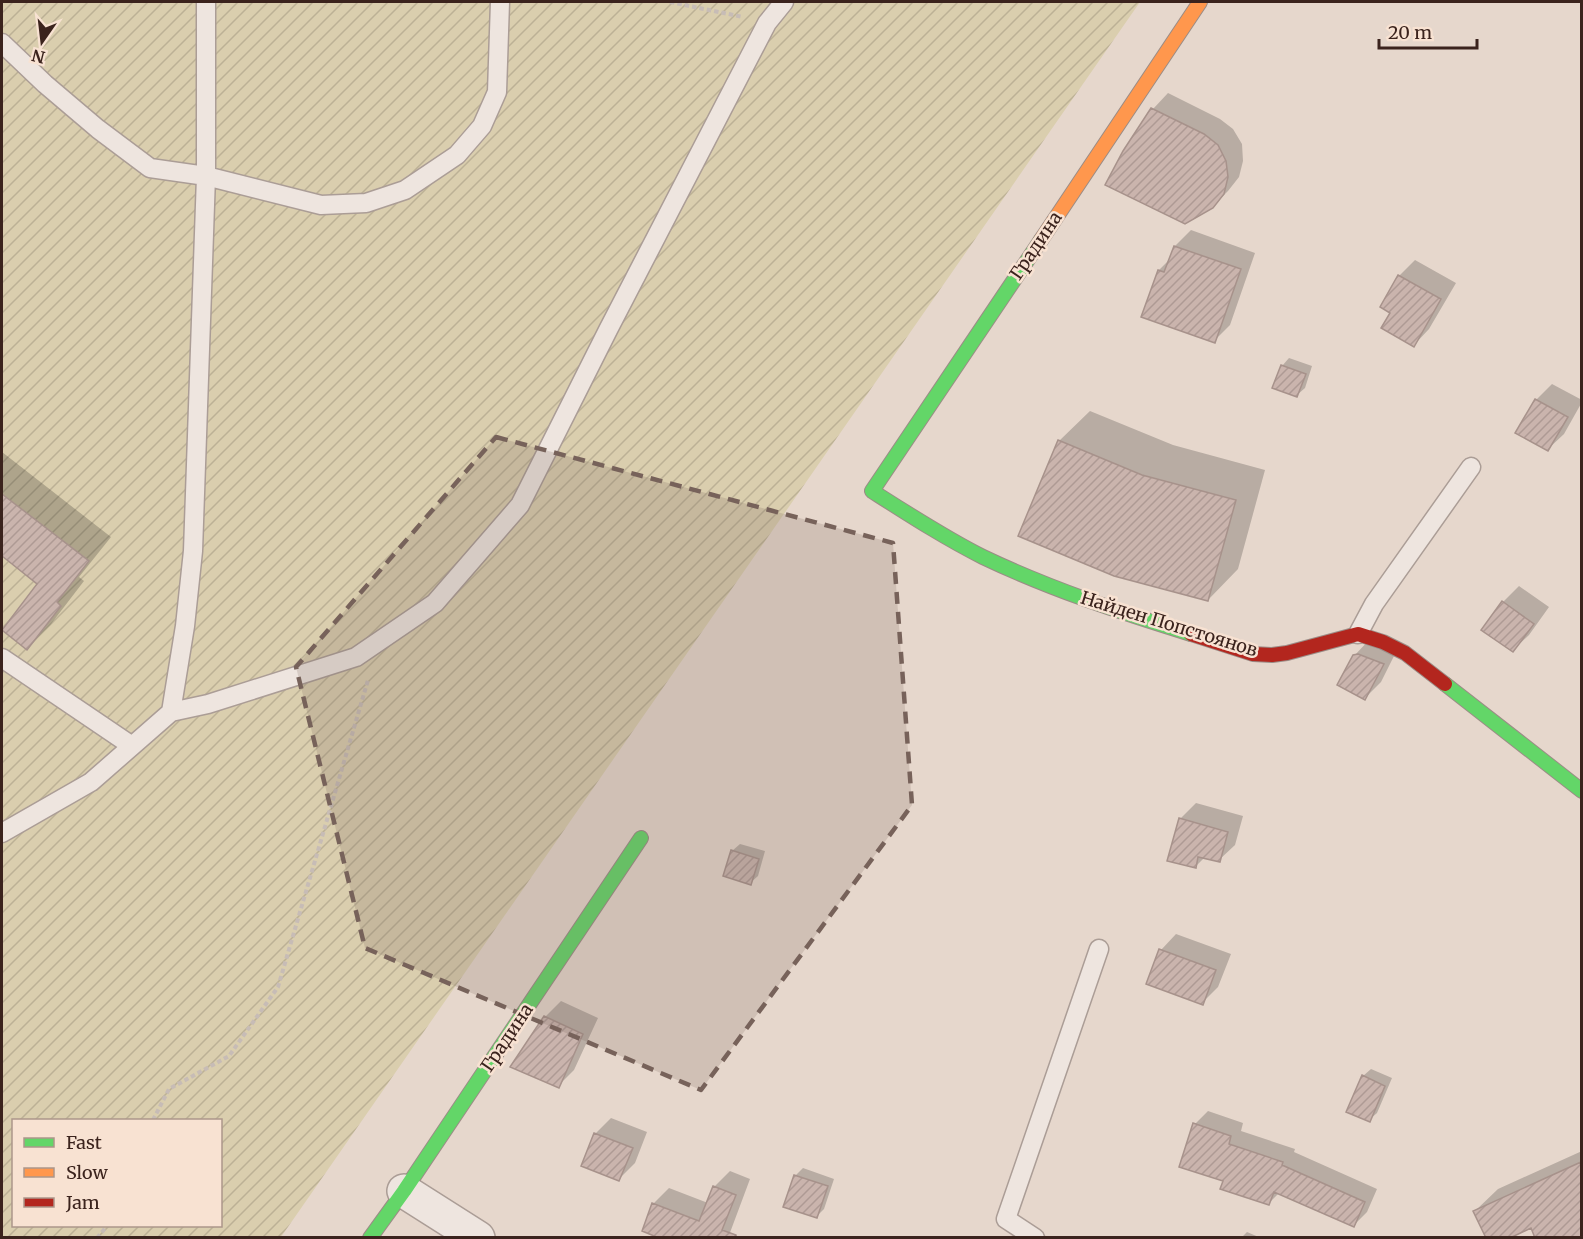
<svg xmlns="http://www.w3.org/2000/svg" width="1583" height="1239" font-family="Merriweather,serif">
<style>
.garden{fill:url(#garden-furrows);fill-rule:evenodd}
.shadow{fill:#0003}
.building{fill:url(#building-hatch);stroke:#a7928b;stroke-width:1.5}
.lines{fill:none;stroke-linecap:round;stroke-linejoin:round}
.lane-casing{stroke:#ab9d96;stroke-width:21}
.street-casing{stroke:#ab9d96;stroke-width:36}
.fast-casing{stroke:#9b8c86;stroke-width:16}
.slow-casing{stroke:#9b8c86;stroke-width:16}
.jam-casing{stroke:#9b8c86;stroke-width:16}
.path{stroke:#c7bcb6;stroke-width:4;stroke-dasharray:4.5 3;stroke-linecap:butt}
.lane{stroke:#eee5df;stroke-width:18}
.street{stroke:#eee5df;stroke-width:33}
.fast{stroke:#63d668;stroke-width:14}
.slow{stroke:#ff974d;stroke-width:14}
.jam{stroke:#b3261e;stroke-width:14}
.marked{fill:#77625a;fill-opacity:0.2;stroke:#77625a;stroke-width:4.5;stroke-dasharray:12 8;stroke-linejoin:round}
.labels{text-anchor:middle;stroke-width:5;stroke-linejoin:round;paint-order:stroke}
.street-label{font-size:18px;fill:#3b231d;stroke:#f8e2d2}
</style>
<defs>
<pattern id="garden-furrows" width="10" height="10" patternUnits="userSpaceOnUse" patternTransform="scale(1.5)"><rect width="10" height="10" fill="#daceae"/><path d="M-1 1l2-2M0 10L10 0M9 11l2-2" fill="none" stroke="#bcb195"/></pattern>
<pattern id="building-hatch" width="6" height="6" patternUnits="userSpaceOnUse" patternTransform="scale(1.5)"><rect width="6" height="6" fill="#cab4ad"/><path d="M-1 1l2-2M0 6l6-6M5 7l2-2" fill="none" stroke="#ae9a94"/></pattern>
</defs>
<rect width="100%" height="100%" fill="#e6d7cc"/>
<!-- garden -->
<path class="garden" d="M2,2h1138l-859,1235 -279,1zM14,1120h206v106h-206z"/>
<!-- shadow -->
<path class="shadow" d="M1168,93l52,26 13,10 9,15 1,17 -4,16 -11,14 -16,16 -59,-98z
M1191,230l64,23 -25,72 -16,16 -71,-25 16,-46 11,-11 5,-13z
M1415,260l41,23 -27,46 -15,16 -22,-33 -10,-6 17,-30z
M1289,358l23,8 -7,22 -8,7 -15,-29z
M1552,384l30,16v2l-18,32 -16,15 -12,-49z
M1090,411l83,34 92,25 -27,99 -30,31 -149,-159z
M2,452l109,85 -32,40 5,4 -33,43 -24,24 12,-64 -37,-29z
M1519,586l30,21 -20,28 -16,15 -30,-21 20,-27z
M1370,639l28,9 -17,34 -16,16 -11,-42z
M1196,803l47,13 -8,29 -16,15 -14,-3 -10,10 -15,-48z
M740,844l25,7 -7,25 -8,7 -18,-32z
M1176,934l55,20 -13,33 -16,16 -54,-20 13,-33z
M561,1001l37,17 -24,52 -16,16 -13,-69z
M1371,1069l21,9 -15,35 -8,7 -6,-44z
M1208,1111l35,12 -2,8 54,18 -1,3 83,37 -10,23 -13,13 -75,-32 -10,10 -44,-23 -30,-56z
M611,1118l36,14 -12,31 -16,16 -24,-45z
M1582,1151v87h-45l-6,-12 -56,-15 23,-22z
M803,1168l31,11 -10,30 -8,8 -21,-41z
M730,1171l20,8 -22,59 -75,-34 16,-16 39,15 6,-16z
M1247,1232l14,6h-20z"/>
<!-- building -->
<path class="building" d="M1151,108l53,26 14,11 8,16 2,16 -4,17 -11,14 -28,16 -80,-39 18,-34z
M1174,246l67,23 -26,74 -74,-26 17,-47 6,2z
M1398,275l43,24 -27,48 -33,-19 9,-15 -10,-6z
M1281,365l25,9 -9,23 -25,-9z
M1535,399l33,18 -20,34 -33,-18z
M1058,440l84,35 94,25 -28,101 -94,-25 -96,-40z
M2,494l87,67 -32,41 4,4 -34,44 -25,-20 35,-46 -35,-28z
M1502,601l32,23 -21,28 -32,-22z
M1358,654l26,10 -19,36 -28,-15 16,-30z
M1179,818l49,14 -8,30 -22,-5 -2,11 -29,-7z
M731,850l28,9 -8,26 -28,-9z
M1159,949l57,21 -13,35 -57,-21z
M544,1016l39,18 -24,54 -49,-21z
M1362,1075l23,11 -15,36 -24,-10z
M1193,1123l38,13 -2,8 54,18 -1,3 83,37 -11,25 -80,-35 -5,13 -49,-16 3,-8 -44,-14z
M594,1133l39,15 -14,33 -38,-15z
M1581,1162v76h-46l-4,-10 -21,10h-24l-13,-27z
M794,1175l34,11 -11,32 -34,-11z
M713,1186l23,9 -14,35 14,5v3h-77l-17,-7 10,-28 47,18z"/>
<g class="lines">
<defs>
<path id="lane" d="M2,43l43,41 53,45 52,39 56,8 115,29 45,-2 39,-13 52,-35 25,-29 15,-34 3,-90
M1358,634l16,-30 97,-137
M2,658l130,88
M171,712l37,-8 148,-47 79,-54 85,-98 88,-175 159,-307 17,-21
M2,833l89,-51 80,-70 14,-86 8,-75 13,-375v-174
M1035,1238l-29,-19 93,-270"/>
<path id="street" d="M404,1191l74,47"/>
<path id="fast" d="M1041,240l-169,251c36,23 73,47 111,66 67,32 137,55 208,77
M1445,684l137,107
M370,1238l34,-47 237,-353"/>
<path id="slow" d="M1041,240l159,-238"/>
<path id="jam" d="M1191,634l62,20 19,1 15,-2 71,-19 25,8 22,11 40,31"/>
</defs>
<!-- lane casing -->
<use href="#lane" class="lane-casing"/>
<!-- street casing -->
<use href="#street" class="street-casing"/>
<!-- fast casing -->
<use href="#fast" class="fast-casing"/>
<!-- slow casing -->
<use href="#slow" class="slow-casing"/>
<!-- jam casing -->
<use href="#jam" class="jam-casing"/>
<!-- path -->
<path class="path" d="M670,2l73,15
M153,1120l16,-31 60,-33 49,-69 90,-307
M97,1238l10,-12"/>
<!-- lane -->
<use href="#lane" class="lane"/>
<!-- street -->
<use href="#street" class="street"/>
<!-- fast -->
<use href="#fast" class="fast"/>
<!-- slow -->
<use href="#slow" class="slow"/>
<!-- jam -->
<use href="#jam" class="jam"/>
</g>
<!-- marked area -->
<path class="marked" d="M496,437l397,106 19,262 -211,285 -336,-142 -69,-281z"/>
<g class="labels">
<!-- street labels -->
<g class="street-label">
<text transform="translate(1036 246) rotate(-56)" y="6">Градина</text>
<text transform="translate(1169 624) rotate(17)" y="6">Найден Попстоянов</text>
<text transform="translate(507 1038) rotate(-56)" y="6">Градина</text>
</g>
</g>
<!-- border -->
<rect width="1583" height="1239" fill="none" stroke="#3b231d" stroke-width="6"/>
<!-- legend -->
<rect x="12" y="1119" width="210" height="108" fill="#f8e2d2" stroke="#ac968a" stroke-width="1.5"/>
<rect x="24" y="1138" width="30" height="9" fill="#63d668" stroke="#ac968a" stroke-width="1.5"/>
<text x="66" y="1149" font-size="18" fill="#3b231d">Fast</text>
<rect x="24" y="1168" width="30" height="9" fill="#ff974d" stroke="#ac968a" stroke-width="1.5"/>
<text x="66" y="1179" font-size="18" fill="#3b231d">Slow</text>
<rect x="24" y="1198" width="30" height="9" fill="#b3261e" stroke="#ac968a" stroke-width="1.5"/>
<text x="66" y="1209" font-size="18" fill="#3b231d">Jam</text>
<!-- north arrow -->
<g transform="translate(42 42) rotate(194)" stroke="#f8e2d2" stroke-width="4.5" paint-order="stroke">
<path d="M0-4.5L10 22L0 15L-10 22Z" fill="#3b231d"/>
<text y="-9" font-size="16" font-weight="bold" text-anchor="middle" fill="#3b231d">N</text>
</g>
<!-- scale -->
<path d="M1379 39v9h98v-9" fill="none" stroke="#3b231d" stroke-width="3"/>
<text x="1388" y="39" font-size="18" fill="#3b231d" stroke="#f8e2d2" stroke-width="4.5" paint-order="stroke">20 m</text>
</svg>
